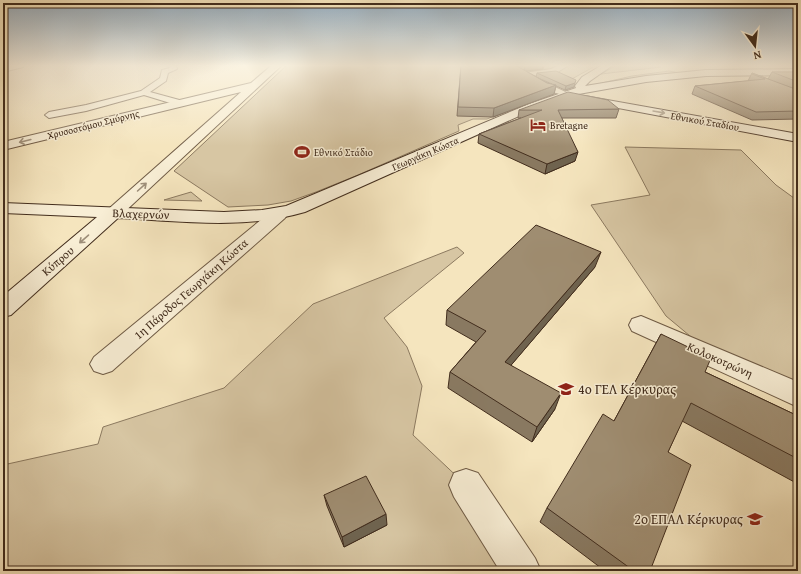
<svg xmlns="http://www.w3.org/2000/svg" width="801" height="574" font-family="'Gentium Book Plus',serif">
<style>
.green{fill:#d7c6a3;stroke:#8c7a60}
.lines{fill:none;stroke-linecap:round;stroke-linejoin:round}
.lane-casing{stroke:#6f5b45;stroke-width:2}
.street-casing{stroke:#6f5b45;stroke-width:2}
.secondary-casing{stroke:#422d1d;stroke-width:2}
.lane{fill:#f8eed5;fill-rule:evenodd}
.street{fill:#f8eed5;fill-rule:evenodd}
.secondary{fill:#f8eed5;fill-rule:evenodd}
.wall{fill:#897961;stroke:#422d1d}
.shaded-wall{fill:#6f634f;stroke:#422d1d}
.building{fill:#9f8d71;stroke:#422d1d}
.oneway{stroke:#9d8e79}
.labels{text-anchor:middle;stroke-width:3;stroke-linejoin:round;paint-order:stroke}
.far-street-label{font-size:10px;fill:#422d1d;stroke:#f8eed5}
.far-poi-label{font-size:10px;fill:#422d1d;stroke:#f8eed5;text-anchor:start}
.street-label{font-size:12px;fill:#422d1d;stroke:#f8eed5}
.near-poi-label{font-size:14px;fill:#422d1d;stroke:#f8eed5;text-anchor:start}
</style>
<rect width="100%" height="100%" fill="#f5e5be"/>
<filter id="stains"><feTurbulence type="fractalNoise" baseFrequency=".005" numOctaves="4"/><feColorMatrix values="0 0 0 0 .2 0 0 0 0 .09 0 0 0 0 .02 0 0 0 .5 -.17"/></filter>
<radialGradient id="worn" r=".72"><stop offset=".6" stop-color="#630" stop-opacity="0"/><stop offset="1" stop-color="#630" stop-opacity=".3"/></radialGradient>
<!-- green -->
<path class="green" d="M287,65h310l-27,15 -20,-1 -28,3 -4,24 -31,13h-14l-15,6 1,6 -101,44 -42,17 -25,9 -23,4 -40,2 -54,-36z
M617,65h40l4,2 -60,7z
M669,71l11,2 -83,12h-4l39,-9z
M625,147l116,3 35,35 22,16v189l-90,-39 -42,-35 -75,-111 59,-10z
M191,192l11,9 -38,-1z
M457,247l7,6 -80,65 23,29 15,39 -9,49 53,50 56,86h-519v-106l95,-21 5,-17 121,-39 89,-84z"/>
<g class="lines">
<defs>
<path id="lane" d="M167,65h9l1,4 -9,4 -2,8 -16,11 33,9 1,2 -1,2 -3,1 -36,-11 -58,16 -37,7 -4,-3 4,-3 37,-7 55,-14 19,-13 2,-8 8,-2z
M501,65h9l14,8 27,-4 8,-4h10l-13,8 -25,3 39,18 -4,2 -20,-6z"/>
<path id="street" d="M24,65l-1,2 -20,5v-6z
M272,65h10l-163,152 -6,1 -6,-1 -3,-4 137,-121 -238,58v-8l248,-59z
M279,209l6,1 3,4 -3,4 -173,153 -9,3 -9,-3 -4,-7 4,-7 179,-147z
M641,316l157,66v25l-166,-76 -3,-6 3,-6z
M466,469l12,4 57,85 6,13h-41l-46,-74 -5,-12 5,-12z"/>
<path id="secondary" d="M602,65h11l-23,16 -5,5 61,-10 60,-6 92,-1v6l-92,1 -60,6 -73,13 -36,13 -232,104c-60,18 -125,9 -187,6l-107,97 -8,2v-21l94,-79 -94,-4v-10l221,9 38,-2 24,-4 243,-102 47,-16 -1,-2 7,-9z
M585,96l213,38v8l-217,-41 -2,-2 2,-2z"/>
</defs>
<!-- lane casing -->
<use href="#lane" class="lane-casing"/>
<!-- street casing -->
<use href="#street" class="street-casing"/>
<!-- secondary casing -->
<use href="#secondary" class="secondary-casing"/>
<!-- lane -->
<use href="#lane" class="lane"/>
<!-- street -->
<use href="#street" class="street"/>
<!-- secondary -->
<use href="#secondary" class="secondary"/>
</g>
<!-- wall -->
<path class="wall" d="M461,65h82v4l-17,2 21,12 5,1 -16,-7 1,-4 37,14 -9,3 -9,-4 -2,8 -61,23 -36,-1z
M772,72h26v47l-46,1 -60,-26 3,-8 53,-5 4,-8 16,6z
M619,109l-3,9h-54l13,43 -30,13 -67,-31 1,-9 42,-16h-3l1,-8z
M595,267l-84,98 44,44 -23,33 -84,-54 2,-16 26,-30 -30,-17 1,-15z
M661,334l44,38 93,44v68l-116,-63 -14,31 -18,119h-45l-65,-49 7,-14 67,-87z
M324,495l63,30 -43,22 -17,-41z"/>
<!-- shaded-wall -->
<path class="shaded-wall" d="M525,65h18v4l-19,2z
M575,83l-1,4 -9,3 1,-4z
M556,85l-2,9 -61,23 1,-9z
M578,152l-3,9 -30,13 2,-10z
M601,252l-6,15 -94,110 4,-15z
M561,393l-6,16 -23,33 5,-15z
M386,514l1,11 -43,22 -2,-10z"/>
<!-- building -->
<path class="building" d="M461,65h54l32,18 9,2 -62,23 -36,-1z
M556,71l20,9 -1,3 -9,3 -29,-13z
M772,72h26v10z
M752,73l46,17v21l-42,1 -61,-26 70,-7 -13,-5z
M568,92l40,8 11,9 -61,1 20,42 -31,12 -68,-30 63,-24h-23z
M536,225l65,27 -96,110 56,31 -24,34 -87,-55 36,-41 -39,-21z
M661,334l50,24 -6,14 93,44v43l-107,-56 -23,49 23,13 -41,106h-16l-87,-63 56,-94 11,7z
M366,476l20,38 -44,23 -18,-42z"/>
<!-- one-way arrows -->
<defs><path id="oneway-shaft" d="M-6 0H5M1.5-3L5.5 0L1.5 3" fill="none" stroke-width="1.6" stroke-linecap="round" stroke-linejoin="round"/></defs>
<g class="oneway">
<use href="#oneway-shaft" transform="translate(659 112) rotate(10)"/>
<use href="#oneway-shaft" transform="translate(25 141) rotate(166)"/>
<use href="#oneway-shaft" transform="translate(142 187) rotate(-42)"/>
<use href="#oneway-shaft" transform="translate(84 239) rotate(139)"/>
</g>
<!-- sky -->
<linearGradient id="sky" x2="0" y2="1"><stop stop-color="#95aec1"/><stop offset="0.45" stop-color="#faf3e2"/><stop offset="1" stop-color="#faf3e2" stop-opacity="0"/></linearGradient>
<rect width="801" height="146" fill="url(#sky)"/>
<!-- icons -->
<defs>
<symbol id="hotel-bare" viewBox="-9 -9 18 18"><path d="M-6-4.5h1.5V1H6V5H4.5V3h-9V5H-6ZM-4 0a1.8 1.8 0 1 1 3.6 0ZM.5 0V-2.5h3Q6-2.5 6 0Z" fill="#8f2418" stroke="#f8eed5" stroke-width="2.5" paint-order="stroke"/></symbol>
<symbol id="stadium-bare" viewBox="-9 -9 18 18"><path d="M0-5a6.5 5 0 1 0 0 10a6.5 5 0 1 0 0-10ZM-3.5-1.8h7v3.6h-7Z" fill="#8f2418" stroke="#f8eed5" stroke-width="2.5" paint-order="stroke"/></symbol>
<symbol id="school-bare" viewBox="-9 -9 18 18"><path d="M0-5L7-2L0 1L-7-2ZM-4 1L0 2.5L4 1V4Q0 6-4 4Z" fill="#8f2418" stroke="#f8eed5" stroke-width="2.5" paint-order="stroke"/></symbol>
</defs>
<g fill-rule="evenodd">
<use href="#hotel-bare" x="527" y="114" width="22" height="22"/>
<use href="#stadium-bare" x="291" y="141" width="22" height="22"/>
<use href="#school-bare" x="555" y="378" width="22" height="22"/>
<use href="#school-bare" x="744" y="508" width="22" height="22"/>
</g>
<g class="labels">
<!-- far-street labels -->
<g class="far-street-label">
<text transform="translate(705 121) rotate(10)" y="4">Εθνικού Σταδίου</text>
<text transform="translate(93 124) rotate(-14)" y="4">Χρυσοστόμου Σμύρνης</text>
<text transform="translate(425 153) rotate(-23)" y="4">Γεωργάκη Κώστα</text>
</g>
<!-- far-poi labels -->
<g class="far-poi-label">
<text x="550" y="129">Bretagne</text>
<text x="314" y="156">Εθνικό Στάδιο</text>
</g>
<!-- street labels -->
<g class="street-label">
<text transform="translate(141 214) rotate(2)" y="4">Βλαχερνών</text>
<text transform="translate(58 261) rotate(-41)" y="4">Κύπρου</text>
<text transform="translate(191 289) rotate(-41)" y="4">1η Πάροδος Γεωργάκη Κώστα</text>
<text transform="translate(720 360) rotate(24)" y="4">Κολοκοτρώνη</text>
</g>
<!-- near-poi labels -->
<g class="near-poi-label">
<text x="578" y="394">4ο ΓΕΛ Κέρκυρας</text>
<text x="743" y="524" text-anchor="end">2ο ΕΠΑΛ Κέρκυρας</text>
</g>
</g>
<!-- margin -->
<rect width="801" height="574" fill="none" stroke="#f5e5be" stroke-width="16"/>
<rect x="4" y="4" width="793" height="566" fill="none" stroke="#422d1d" stroke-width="2"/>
<rect x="8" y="8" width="785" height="558" fill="none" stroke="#422d1d"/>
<!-- north arrow -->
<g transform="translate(755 46) rotate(165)" stroke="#f8eed5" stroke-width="3" paint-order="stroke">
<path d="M0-3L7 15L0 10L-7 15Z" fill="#422d1d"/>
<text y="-6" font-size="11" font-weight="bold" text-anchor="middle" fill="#422d1d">N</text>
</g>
<rect width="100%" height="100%" filter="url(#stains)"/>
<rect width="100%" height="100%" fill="url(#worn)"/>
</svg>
